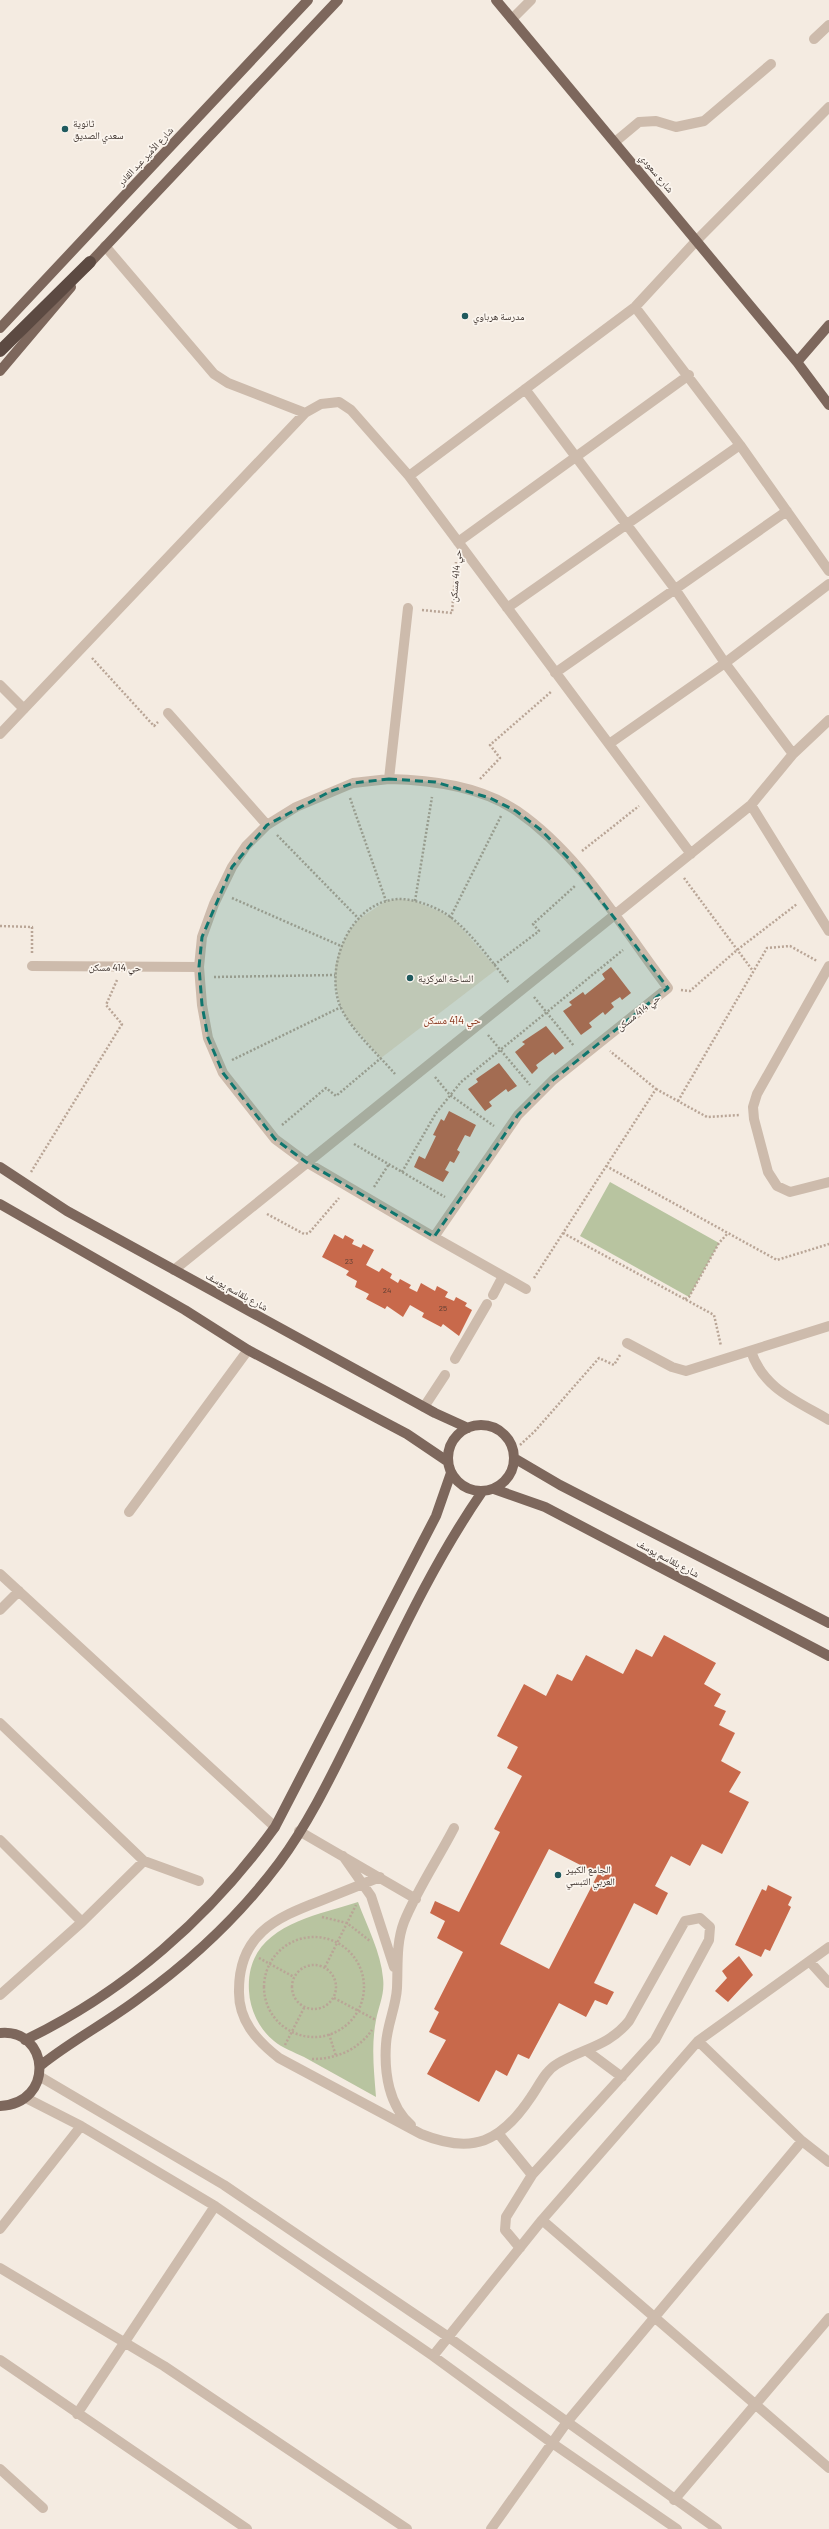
<svg xmlns="http://www.w3.org/2000/svg" width="829" height="2529" font-family="Barlow,'Noto Naskh Arabic',sans-serif">
<style>
.green{fill:#b8c4a0}
.plaza{fill:#ecdcc8}
.building{fill:#c8694b;fill-rule:evenodd}
.lines{fill:none;stroke-linecap:round;stroke-linejoin:round}
.path{stroke:#b9a596;stroke-width:2.5;stroke-dasharray:2 2;stroke-linecap:butt}
.minor{stroke:#cdbbac;stroke-width:10}
.major{stroke:#7d675c;stroke-width:10}
.highway{stroke:#5c4a42;stroke-width:12}
.marked{fill:#0f766e;fill-opacity:0.2;stroke:#0f766e;stroke-width:3;stroke-dasharray:8 5;stroke-linejoin:round}
.poi-dot{fill:#1f5a5e;stroke:#fbf5ee;stroke-width:1.5}
.labels{text-anchor:middle;stroke-width:3.5;stroke-linejoin:round;paint-order:stroke}
.number-label{font-size:8px;fill:#5e3e33}
.poi-label{font-size:10px;fill:#3b302b;stroke:#fbf5ee;text-anchor:start}
.street-label{font-size:10px;fill:#3b302b;stroke:#fbf5ee}
.neighbourhood-label{font-size:11px;fill:#8c3b22;stroke:#fbf5ee}
</style>
<rect width="100%" height="100%" fill="#f4ebe1"/>
<!-- green -->
<path class="green" d="M610,1182l109,61 -30,54 -109,-61z
M358,1902c9,24 23,51 25,76 2,16 -4,27 -7,42 -5,26 -2,51 0,77 -24,-13 -48,-27 -72,-40 -10,-5 -22,-9 -30,-16 -15,-12 -24,-31 -25,-50 -4,-64 62,-74 109,-89z"/>
<!-- plaza -->
<path class="plaza" d="M399,899l16,2 28,12 15,11 39,45 -116,89 -35,-40 -7,-17 -4,-20v-15l6,-20 8,-15 10,-12 27,-18z"/>
<!-- building -->
<path class="building" d="M611,967l20,26 -9,7 -2,-3 -9,6 3,4 -9,8 -2,-3 -14,11 3,4 -11,8 -18,-24 9,-6 -3,-3 14,-10 2,3 20,-16 -3,-5z
M546,1026l18,22 -9,7 -2,-3 -17,13 2,3 -6,6 -17,-22 10,-8 -3,-2z
M499,1063l18,23 -9,6 -2,-3 -17,13 3,4 -7,5 -17,-22 10,-7 -2,-3z
M449,1111l27,14 -6,12 -5,-2 -8,15 3,2 -6,11 -4,-2 -5,9 4,2 -6,10 -29,-15 5,-11 6,3 11,-23 -3,-1 8,-16 3,2z
M334,1234l9,5 2,-4 9,5 -2,4 9,4 2,-4 11,6 -8,15 13,7 3,-4 10,6 -2,4 8,5 2,-4 11,6 -2,3 8,4 4,-9 14,8 2,-5 11,6 -3,5 9,4 2,-4 11,6 -2,3 7,4 -13,26 -16,-12 -2,3 -19,-10 2,-4 -14,-8 -7,12 -16,-11 -2,3 -19,-10 3,-5 -14,-7 2,-6 -11,-6 3,-4 -27,-14z
M664,1635l52,28 -12,21 17,10 -7,12 12,5 -7,14 16,8 -14,28 20,11 -12,20 20,10 -27,52 -20,-10 -12,22 -19,-10 -16,30 13,7 -11,22 -23,-12 -40,80 20,9 -7,13 -12,-5 -9,17 -27,-14 -30,56 -11,-5 -11,22 -11,-6 -17,32 -52,-28 19,-34 -17,-8 10,-20 -5,-3 29,-57 -26,-14 8,-17 -15,-8 5,-12 24,11 41,-80 -6,-3 28,-53 -15,-8 11,-21 -21,-11 27,-52 22,12 11,-22 15,7 14,-26 37,19 13,-25 16,8zM549,1849l49,25 -49,95 -49,-25z
M768,1885l24,12 -4,8 3,2 -21,44 -5,-2 -4,8 -26,-12 27,-56 4,2z
M739,1956l14,19 -25,27 -13,-11 12,-13 -5,-7z"/>
<g class="lines">
<!-- path -->
<path class="path" d="M422,610l30,3 4,-51
M92,658l62,68 4,-4
M480,779l20,-21 -10,-13 62,-54
M350,798l36,103
M277,835l82,84
M582,851l57,-45
M684,878l69,93
M232,898l109,48
M415,901l17,-104
M450,918l51,-102
M0,926l32,1v26
M494,965l45,-34 -6,-7 43,-39
M214,977l121,-2
M681,990l9,1 47,-41 60,-46
M534,997l40,49
M488,1035l42,50
M232,1060l109,-53
M395,1074c-17,-20 -50,-49 -57,-74 -11,-40 14,-99 61,-101 15,0 31,6 44,13 24,14 48,49 66,71
M435,1077l15,18 44,31
M656,1089l51,28 33,-2
M678,1101l89,-153 23,-2 27,15
M282,1125l44,-37 10,8 45,-38
M354,1144l91,53
M606,1166l171,94 52,-16
M31,1172l91,-148 -16,-19 11,-25
M402,1172l34,-59 25,-31 162,-132
M374,1187l15,-23
M267,1214l37,20 5,-1 30,-35
M563,1233l151,82 7,31
M534,1278l122,-189 -46,-38
M685,1299l4,-2 30,-54 9,-10
M520,1445l15,-14 64,-73 15,7 6,-10
M322,1917l25,6 23,18
M264 1987a50 50 0 1 1 100 0a50 50 0 1 1-100 0Z
M259,1958l35,19
M292 1987a22 22 0 1 1 44 0a22 22 0 1 1-44 0Z
M325,1967l31,-62
M334,1998l42,22
M329,2034l7,22
M285,2045l20,-39
M312,2059c24,0 46,-9 60,-29"/>
<!-- minor -->
<path class="minor" d="M512,19l19,-19
M814,39l15,-14
M615,142l24,-20 17,-1 20,6 28,-6 67,-57
M105,246l109,128 14,9 77,30
M635,307l105,138 89,126
M525,389l150,200 50,74 -116,81
M409,476l226,-169 62,-67 132,-133
M458,542l231,-167
M507,608l233,-163
M555,673l232,-162
M0,685l24,24
M168,713l99,112
M0,734l305,-321 16,-9 18,-2 12,8 58,66 282,378
M793,754l-68,-91 104,-79
M389,779c43,1 91,7 128,32 64,44 105,117 151,177l-115,92 -35,35 -84,122 -128,-75 -31,-23 -52,-66 -15,-35 -6,-33 -3,-38 3,-30 12,-33 18,-37 14,-21 21,-21 29,-18 57,-24z
M389,779l19,-171
M751,805l78,126
M32,966l167,1
M829,966l-72,128 -4,13 1,12 14,53 9,14 13,6 39,-10
M434,1237l92,52
M174,1270l577,-465 42,-51 36,-34
M493,1295l10,-19
M627,1343l45,24 14,4 143,-45
M751,1351c12,38 46,50 78,69
M455,1359l32,-55
M424,1407l21,-32
M129,1512l119,-162
M0,1574l275,253
M0,1610l19,-19
M0,1723l144,138 55,20
M299,1831l117,68
M0,1840l82,82
M343,1856l28,40 23,71
M380,1877c-20,8 -40,16 -60,24 -45,17 -81,34 -81,89 -1,30 17,50 40,68l142,76c52,21 80,8 110,-37 8,-11 14,-26 26,-33 26,-16 51,-17 72,-43l56,-100 15,-3 10,9 -1,13 -54,100 -123,135 -26,42 -1,13 15,18
M810,1962l19,21
M0,1995l82,-73 62,-61
M698,2041l104,100 27,21
M587,2051l35,26
M39,2076l185,109 223,151 270,193
M26,2098l55,28 134,80 218,150 119,87 125,86
M411,2125c-22,-19 -27,-52 -25,-81 1,-19 10,-37 11,-56 1,-23 -1,-45 7,-66 13,-32 34,-63 50,-94
M498,2133l34,42
M542,2220l287,248
M0,2229l81,-103
M0,2268l164,98 243,163
M433,2356l109,-136 156,-179 131,-94
M0,2360l247,169
M77,2414l138,-208
M0,2469l43,39
M674,2500l155,-182
M491,2529l76,-107 235,-281"/>
<!-- major -->
<path class="major" d="M496,0l301,362
M86,267l252,-267
M829,325l-32,37 32,43
M0,328l308,-328
M0,371l71,-84
M0,1167l67,44 368,202 33,15
M0,1204l185,106 63,40 159,84 40,27
M448 1458a33 33 0 1 1 66 0a33 33 0 1 1-66 0Z
M514,1458l46,27 269,138
M494,1489l51,18 284,149
M0,2033c49,-5 56,70 0,73
M25,2040c100,-48 185,-123 250,-213l161,-311 15,-43
M40,2066c31,-25 66,-43 98,-67 53,-38 102,-84 141,-136 32,-43 56,-95 80,-143 38,-78 74,-157 123,-228"/>
<!-- highway -->
<path class="highway" d="M0,351l90,-89"/>
</g>
<!-- marked area -->
<path class="marked" d="M389,779l46,3 55,16 26,13 25,19 29,30 98,128 -115,92 -35,35 -84,122 -128,-75 -31,-23 -52,-66 -15,-35 -6,-33 -3,-38 3,-30 30,-70 35,-42 62,-33 24,-9z"/>
<!-- markers -->
<g class="poi-dot">
<circle cx="65" cy="129" r="4"/>
<circle cx="465" cy="316" r="4"/>
<circle cx="410" cy="978" r="4"/>
<circle cx="558" cy="1875" r="4"/>
</g>
<g class="labels">
<!-- number labels -->
<g class="number-label">
<text x="349" y="1264">23</text>
<text x="387" y="1293">24</text>
<text x="443" y="1311">25</text>
</g>
<!-- poi labels -->
<g class="poi-label">
<text x="73" y="127">ثانوية<tspan x="73" dy="12">سعدي الصديق</tspan></text>
<text x="473" y="320">مدرسة هرباوي</text>
<text x="418" y="982">الساحة المركزية</text>
<text x="566" y="1873">الجامع الكبير<tspan x="566" dy="12">العربي التبسي</tspan></text>
</g>
<!-- street labels -->
<g class="street-label">
<text transform="translate(145 156) rotate(-47)" y="4">شارع الأمير عبد القادر</text>
<text transform="translate(657 173) rotate(50)" y="4">شارع سعودي</text>
<text transform="translate(455 576) rotate(-85)" y="4">حي 414 مسكن</text>
<text transform="translate(115 967) rotate(1)" y="4">حي 414 مسكن</text>
<text transform="translate(638 1012) rotate(-38)" y="4">حي 414 مسكن</text>
<text transform="translate(237 1291) rotate(29)" y="4">شارع بلقاسم يوسف</text>
<text transform="translate(668 1558) rotate(28)" y="4">شارع بلقاسم يوسف</text>
</g>
<!-- neighbourhood labels -->
<g class="neighbourhood-label">
<text x="452" y="1024">حي 414 مسكن</text>
</g>
</g>
</svg>
